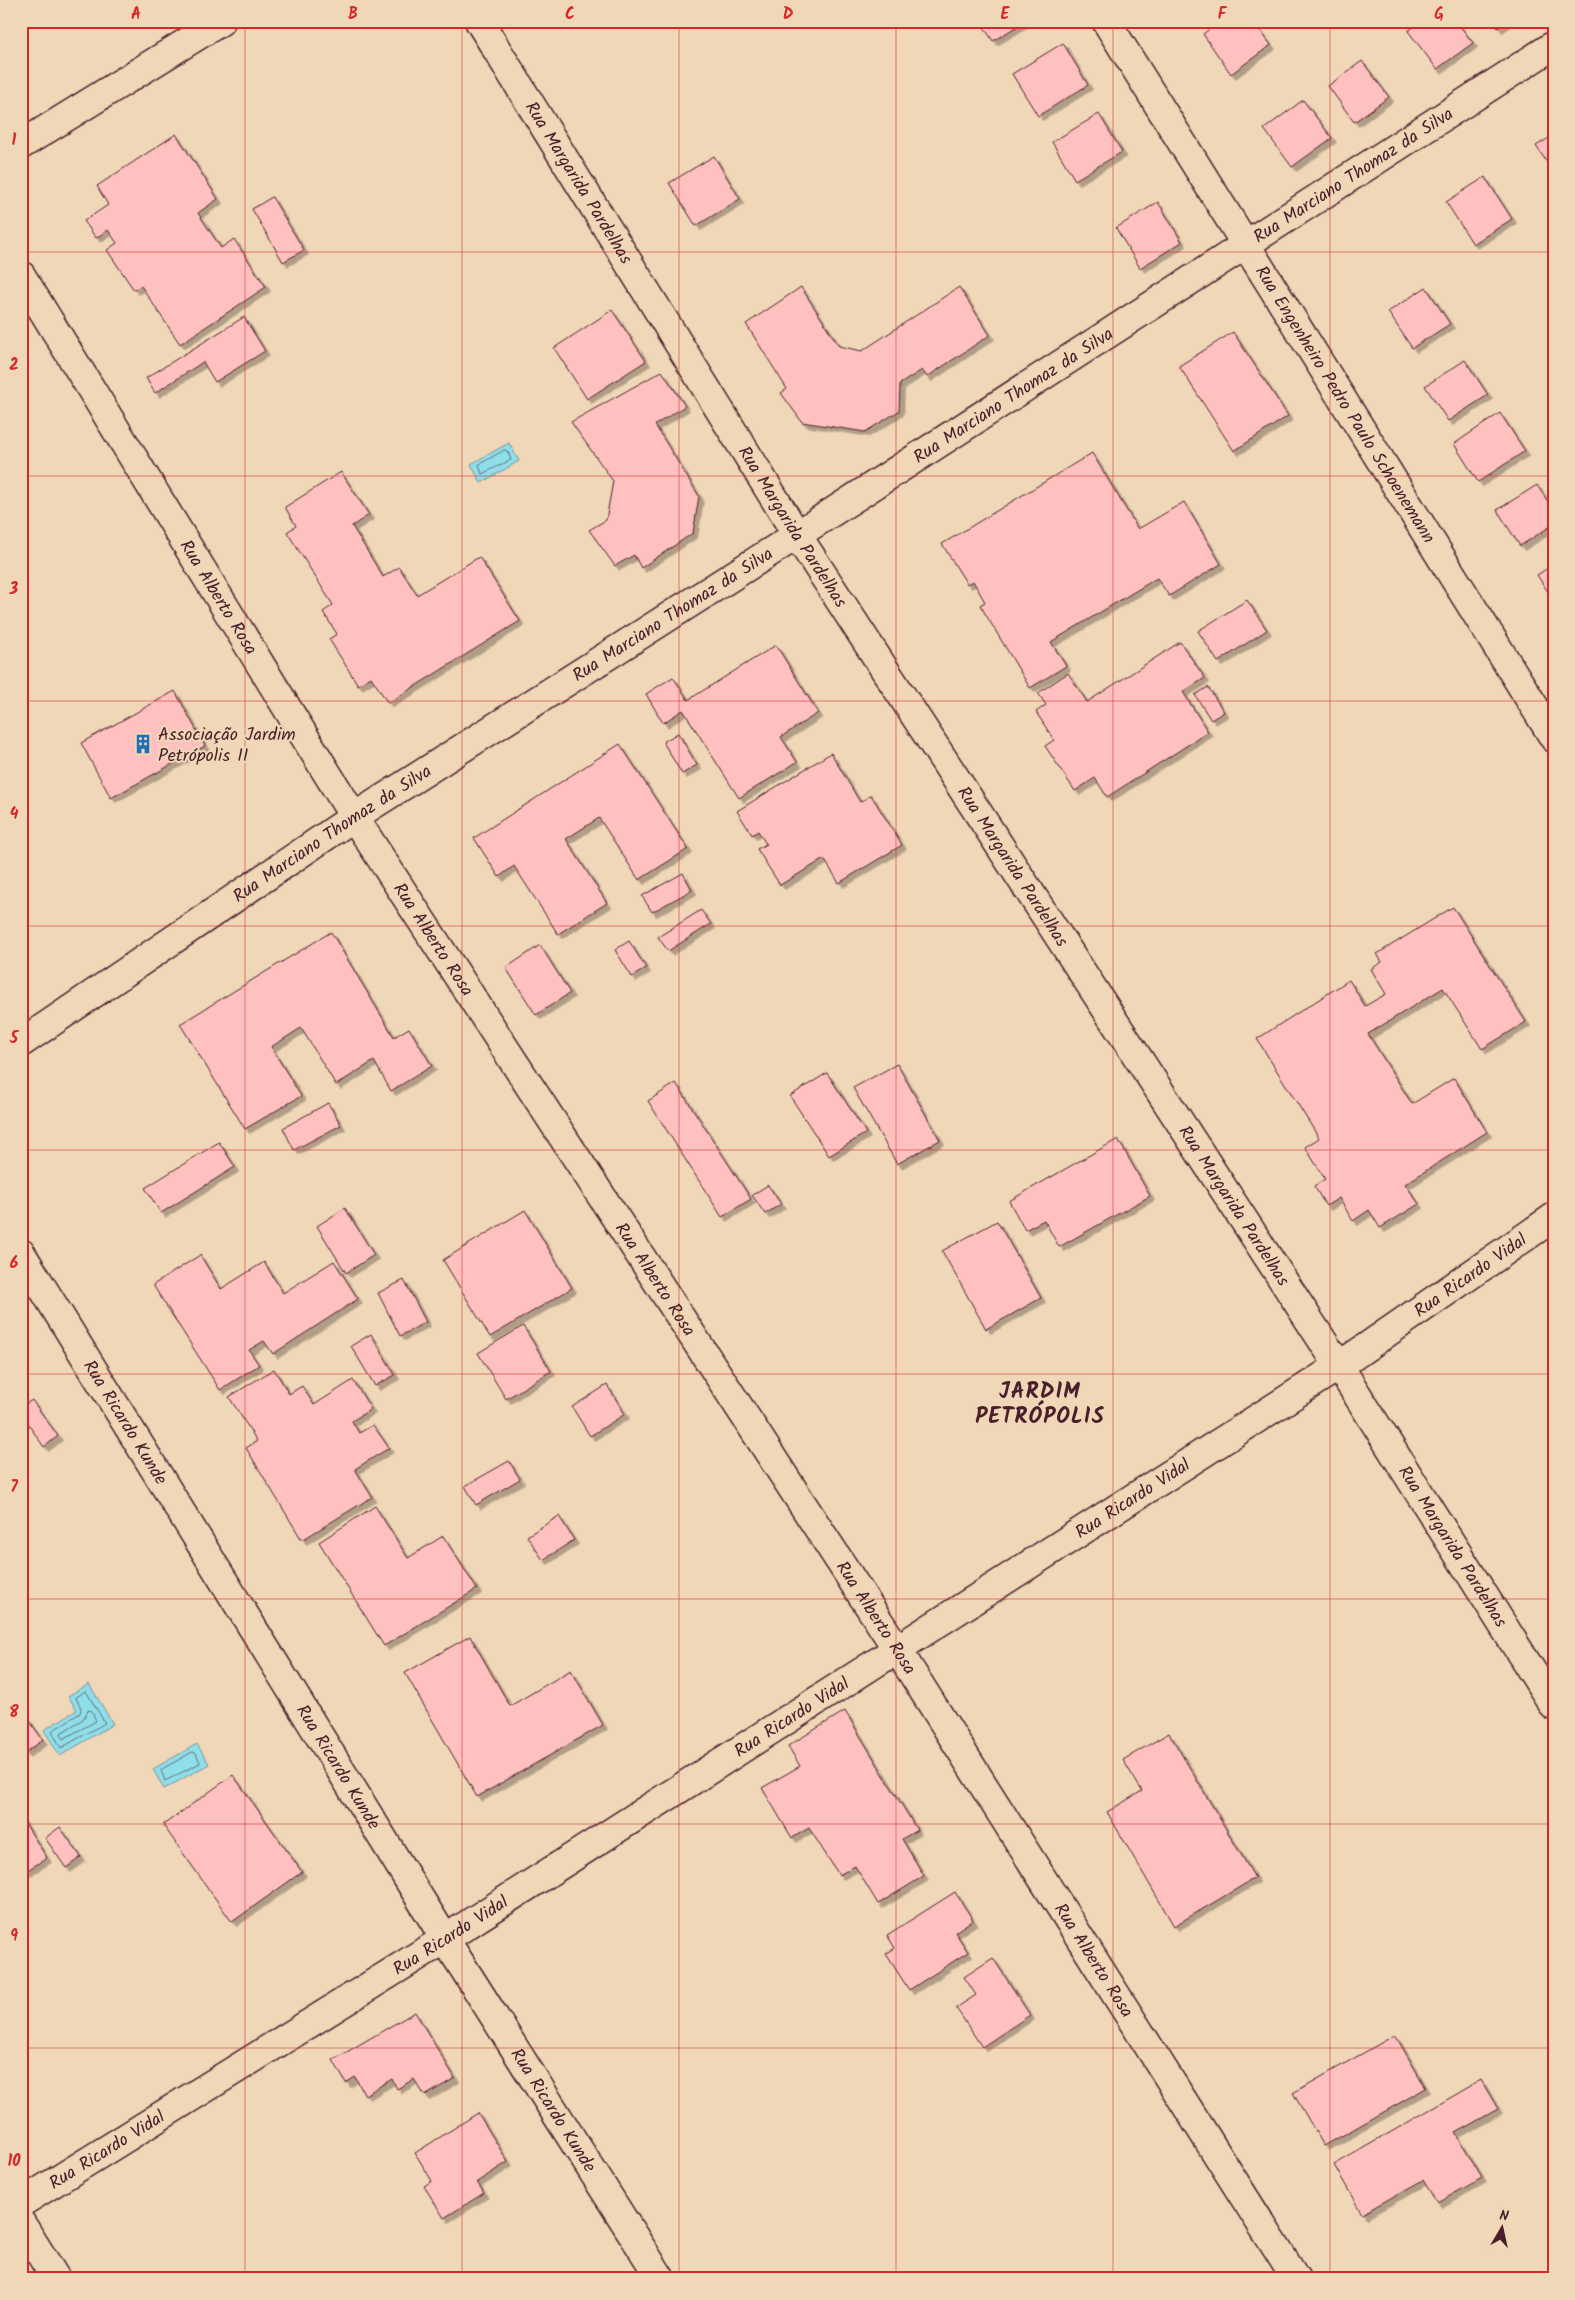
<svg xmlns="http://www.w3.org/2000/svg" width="1575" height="2300" font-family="Kalam,sans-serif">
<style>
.water{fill:#8fdfeb;stroke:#73929e}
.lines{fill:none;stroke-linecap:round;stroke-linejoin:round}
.shore{stroke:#666c78;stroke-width:1}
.building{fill:#fec1bf;stroke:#4a1f2b;filter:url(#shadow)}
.minor-casing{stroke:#4a1f2b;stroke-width:31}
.tertiary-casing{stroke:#4a1f2b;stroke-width:31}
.minor{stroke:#efd7b7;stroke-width:28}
.tertiary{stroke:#efd7b7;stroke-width:28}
.grid{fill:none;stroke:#d62828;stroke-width:1;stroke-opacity:0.55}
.labels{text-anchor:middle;stroke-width:4;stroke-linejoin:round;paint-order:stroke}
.street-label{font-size:18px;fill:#4a1f2b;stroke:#efd7b7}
.poi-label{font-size:18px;fill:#4a1f2b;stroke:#efd7b7;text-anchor:start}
.district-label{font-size:22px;font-weight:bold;letter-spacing:1px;fill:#4a1f2b;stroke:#efd7b7}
.neatline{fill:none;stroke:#d62828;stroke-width:2}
.grid-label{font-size:16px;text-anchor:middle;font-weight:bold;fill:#d62828}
</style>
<defs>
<filter id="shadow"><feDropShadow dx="4.5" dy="4.5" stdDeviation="0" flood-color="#0004"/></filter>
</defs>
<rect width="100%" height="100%" fill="#efd7b7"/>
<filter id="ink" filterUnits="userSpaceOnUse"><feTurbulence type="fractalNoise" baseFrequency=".02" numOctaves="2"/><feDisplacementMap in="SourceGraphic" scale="10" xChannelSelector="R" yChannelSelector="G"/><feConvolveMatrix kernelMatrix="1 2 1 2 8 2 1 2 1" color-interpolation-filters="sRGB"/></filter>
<g filter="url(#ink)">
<!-- water -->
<path class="water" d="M509,443l10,18 -38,22 -10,-19z
M89,1684l24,40 -53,32 -16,-26 33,-20 -9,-14z
M197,1744l12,20 -45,25 -11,-20z"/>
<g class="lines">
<!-- shore -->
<path class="shore" d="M505,450l3,2 3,8 -29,14 -3,-9z
M86,1691l19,32 -44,25 -9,-17 28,-18 1,-5 -5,-10z
M89,1710l3,1 4,10 -33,18 -2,-6 22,-14z
M193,1752l3,1 4,10 -35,18 -4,-11z"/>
</g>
<!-- building -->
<path class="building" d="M980,21h46l-33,20z
M1220,21h33l18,24 -40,29 -28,-40z
M1422,21h34l17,22 -36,26 -29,-38z
M1493,21h15l-10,7z
M1063,43l25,42 -50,31 -26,-42z
M1362,61l27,36 -35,25 -26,-36z
M1303,100l29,38 -40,29 -28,-38z
M1099,114l23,38 -47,28 -23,-38z
M176,134l42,65 -20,14 23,35 13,-9 32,48 -86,57 -39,-58 -7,4 -27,-40 10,-7 -9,-13 -12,8 -12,-17 24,-16 -11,-19z
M1554,135v38l-18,-27z
M714,156l26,43 -44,27 -27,-43z
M1485,177l27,42 -39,25 -27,-42z
M272,197l32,53 -21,12 -31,-53z
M1158,202l24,40 -42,26 -24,-40z
M801,287l38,59 23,5 97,-64 31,48 -63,42 -5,-7 -22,14 -1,27 -34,21 -63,-10 -21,-29 6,-4 -41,-65z
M1426,287l24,37 -38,24 -24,-36z
M612,310l34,51 -59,38 -33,-51z
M244,317l21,34 -50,31 -12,-20 -48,31 -9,-15z
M1233,332l55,84 -54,35 -55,-85z
M1465,360l23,35 -40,26 -23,-35z
M662,371l23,35 -30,19 44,71 -6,37 -52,35 -7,-13 -19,11 -26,-36 17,-10 7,-39 -42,-59z
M1500,413l25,38 -47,31 -24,-38z
M1092,453l46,76 46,-27 37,62 -52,32 -12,-18 -106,64 15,24 -36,22 -50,-83 5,-3 -12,-21 -6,3 -25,-40z
M341,472l28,43 -17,11 31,51 16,-10 18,28 62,-38 41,64 -132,82 -17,-26 -13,8 -29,-46 8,-5 -14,-22 10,-7 -46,-73 9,-6 -11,-19z
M1537,485l17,26v13l-34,22 -23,-36z
M1554,564v37l-17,-26z
M1247,600l20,30 -49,32 -20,-31z
M1180,642l25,36 -22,14 25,40 -101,65 -12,-19 -20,13 -30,-45 9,-6 -18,-28 10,-7 -8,-12 30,-20 19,29z
M776,645l42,68 -37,24 16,25 -58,36 -56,-88 -20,13 -17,-29 27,-17 15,23z
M1208,687l16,25 -13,8 -16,-25z
M175,691l30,55 -94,52 -30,-55z
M678,733l19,32 -15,9 -19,-32z
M620,744l68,105 -49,31 -40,-62 -33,21 41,64 -49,31 -44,-68 -15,11 -25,-39z
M831,753l29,49 11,-7 31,50 -63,38 -15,-24 -44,26 -23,-36 9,-5 -8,-13 -6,4 -15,-24z
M683,873l9,17 -40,22 -10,-16z
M1453,907l73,115 -44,27 -39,-61 -75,46 44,70 42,-26 33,54 -82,52 14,20 -39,24 -11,-18 -16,11 -14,-23 -13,8 -12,-20 11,-7 -20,-32 14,-9 -62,-99 92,-59 16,26 21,-12 -15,-25 11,-7 -5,-8z
M701,910l10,14 -43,27 -10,-14z
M331,932l63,105 15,-9 23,38 -41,25 -17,-30 -38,24 -35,-57 -30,19 30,49 -56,33 -65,-105z
M629,941l17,27 -14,9 -17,-27z
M540,945l30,48 -34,22 -30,-47z
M897,1064l43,76 -43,24 -44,-76z
M827,1073l39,60 -37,23 -39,-60z
M676,1083l75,116 -29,18 -74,-116z
M328,1103l13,22 -47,25 -11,-22z
M1118,1139l32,57 -91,51 -15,-27 -19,10 -16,-29z
M219,1142l16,25 -74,46 -16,-25z
M768,1185l13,19 -16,10 -13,-19z
M345,1208l29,47 -28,18 -29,-47z
M525,1210l47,78 -82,49 -47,-77z
M997,1221l44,77 -55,31 -44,-78z
M200,1255l21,34 43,-27 19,31 51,-32 24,38 -85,55 -9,-13 -15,9 10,15 -39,25 -67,-105z
M404,1280l22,42 -26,14 -22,-43z
M523,1326l28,45 -45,28 -28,-46z
M371,1334l24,41 -20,11 -24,-40z
M274,1369l15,25 13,-8 12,19 39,-25 18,29 -19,12 7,12 14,-8 16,23 -34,21 17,28 -70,43 -56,-92 11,-7 -28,-44z
M607,1385l18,29 -35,22 -18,-29z
M32,1400l26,36 -14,11 -23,-33v-7z
M509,1461l11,18 -44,26 -11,-19z
M375,1506l33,52 35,-22 34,53 -93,57 -65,-104z
M559,1516l15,24 -31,20 -16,-24z
M470,1636l40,70 61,-36 32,55 -126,72 -72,-124z
M21,1709l22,31 -18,13 -4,-5z
M845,1711l72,119 -15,9 22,37 -46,28 -23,-38 -16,9 -30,-47 -17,10 -30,-50 38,-22 -12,-20z
M1169,1733l86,145 -81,48 -67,-114 35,-21 -19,-31z
M233,1775l69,97 -70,50 -69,-97z
M21,1817l26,41 -26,16z
M60,1827l21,30 -15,11 -21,-30z
M955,1892l18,28 -18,12 13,20 -59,38 -23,-36 9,-6 -8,-13z
M993,1958l37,57 -48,32 -26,-39 20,-13 -12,-18z
M415,2012l40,66 -30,18 -11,-17 -17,10 -5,-10 -27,16 -10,-18 -9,6 -13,-23z
M1395,2035l31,53 -102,58 -31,-53z
M1481,2080l17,29 -43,24 27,45 -45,25 -14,-23 -61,34 -28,-49z
M478,2113l30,49 -31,20 7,11 -40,25 -20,-32 8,-5 -17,-28z"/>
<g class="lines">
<defs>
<g id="minor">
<path id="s1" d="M479,21l318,514 542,831 215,340"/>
<path id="s2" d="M1106,21l448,717"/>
<path d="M21,145l200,-124"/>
<path id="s3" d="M21,275l333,542 543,832 399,630"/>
<path id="s4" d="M21,1043l333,-226 443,-282 757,-490"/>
<path id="s5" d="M21,1253l424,686 216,340"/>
<path id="s6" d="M21,2203l424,-264 894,-573 215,-149"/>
</g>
<path id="tertiary" d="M21,2223l35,56"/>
</defs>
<!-- minor casing -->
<use href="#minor" class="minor-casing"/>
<!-- tertiary casing -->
<use href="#tertiary" class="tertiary-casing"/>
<!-- minor -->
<use href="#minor" class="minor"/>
<!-- tertiary -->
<use href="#tertiary" class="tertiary"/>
</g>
</g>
<!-- grid -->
<path class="grid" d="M245,21v2258M462,21v2258M679,21v2258M896,21v2258M1113,21v2258M1330,21v2258M21,252h1533M21,476h1533M21,701h1533M21,926h1533M21,1150h1533M21,1374h1533M21,1599h1533M21,1824h1533M21,2048h1533"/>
<!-- icons -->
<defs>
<symbol id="building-bare" viewBox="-9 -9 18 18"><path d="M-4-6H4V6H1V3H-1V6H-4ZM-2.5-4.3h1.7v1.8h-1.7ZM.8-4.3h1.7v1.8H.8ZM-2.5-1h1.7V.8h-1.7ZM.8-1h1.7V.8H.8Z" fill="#1f6fb2" stroke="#efd7b7" stroke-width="2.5" paint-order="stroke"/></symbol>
</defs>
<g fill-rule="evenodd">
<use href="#building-bare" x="129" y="730" width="28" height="28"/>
</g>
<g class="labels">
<!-- street labels -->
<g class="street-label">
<text dy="6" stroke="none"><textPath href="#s4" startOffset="1590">Rua Marciano Thomaz da Silva</textPath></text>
<text dy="6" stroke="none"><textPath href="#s1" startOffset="190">Rua Margarida Pardelhas</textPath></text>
<text dy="6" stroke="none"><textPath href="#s4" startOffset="1185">Rua Marciano Thomaz da Silva</textPath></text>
<text dy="6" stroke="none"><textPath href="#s2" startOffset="452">Rua Engenheiro Pedro Paulo Schoenemann</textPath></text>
<text dy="6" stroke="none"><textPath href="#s1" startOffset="595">Rua Margarida Pardelhas</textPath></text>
<text dy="6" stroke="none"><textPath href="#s3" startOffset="378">Rua Alberto Rosa</textPath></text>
<text dy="6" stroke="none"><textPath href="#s4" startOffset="780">Rua Marciano Thomaz da Silva</textPath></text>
<text dy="6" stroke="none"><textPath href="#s4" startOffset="375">Rua Marciano Thomaz da Silva</textPath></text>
<text dy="6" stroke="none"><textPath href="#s1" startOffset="1000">Rua Margarida Pardelhas</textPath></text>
<text dy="6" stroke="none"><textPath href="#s3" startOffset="782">Rua Alberto Rosa</textPath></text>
<text dy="6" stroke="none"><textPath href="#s1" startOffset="1405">Rua Margarida Pardelhas</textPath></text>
<text dy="6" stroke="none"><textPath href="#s6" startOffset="1721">Rua Ricardo Vidal</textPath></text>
<text dy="6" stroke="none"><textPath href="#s3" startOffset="1188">Rua Alberto Rosa</textPath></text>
<text dy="6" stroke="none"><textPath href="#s5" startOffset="199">Rua Ricardo Kunde</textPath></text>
<text dy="6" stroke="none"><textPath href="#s6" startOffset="1316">Rua Ricardo Vidal</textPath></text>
<text dy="6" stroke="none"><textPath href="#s1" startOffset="1810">Rua Margarida Pardelhas</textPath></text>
<text dy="6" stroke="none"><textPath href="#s3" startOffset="1592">Rua Alberto Rosa</textPath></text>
<text dy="6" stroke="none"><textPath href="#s6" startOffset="911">Rua Ricardo Vidal</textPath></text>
<text dy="6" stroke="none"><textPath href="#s5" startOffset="604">Rua Ricardo Kunde</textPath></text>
<text dy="6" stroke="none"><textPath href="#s6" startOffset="506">Rua Ricardo Vidal</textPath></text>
<text dy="6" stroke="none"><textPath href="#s3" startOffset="1998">Rua Alberto Rosa</textPath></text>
<text dy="6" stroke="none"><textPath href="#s5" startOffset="1009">Rua Ricardo Kunde</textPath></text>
<text dy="6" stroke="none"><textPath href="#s6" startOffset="101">Rua Ricardo Vidal</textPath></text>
</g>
<!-- poi labels -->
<g class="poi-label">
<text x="158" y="740">Associação Jardim<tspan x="158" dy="21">Petrópolis II</tspan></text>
</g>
<!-- district labels -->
<g class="district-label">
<text x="1040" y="1398">JARDIM<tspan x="1040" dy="25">PETRÓPOLIS</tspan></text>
</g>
</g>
<!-- margin -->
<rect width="1575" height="2300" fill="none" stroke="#efd7b7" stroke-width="55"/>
<!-- north arrow -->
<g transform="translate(1502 2228) rotate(9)" stroke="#efd7b7" stroke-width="4" paint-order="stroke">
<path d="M0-4L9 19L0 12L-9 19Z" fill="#4a1f2b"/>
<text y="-8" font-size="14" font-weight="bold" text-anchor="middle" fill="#4a1f2b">N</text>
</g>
<rect x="28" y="28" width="1520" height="2244" class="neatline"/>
<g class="grid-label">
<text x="136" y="19">A</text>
<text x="353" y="19">B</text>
<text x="570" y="19">C</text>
<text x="788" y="19">D</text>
<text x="1005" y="19">E</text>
<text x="1222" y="19">F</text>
<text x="1439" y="19">G</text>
<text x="14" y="145">1</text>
<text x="14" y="370">2</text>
<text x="14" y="594">3</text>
<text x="14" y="819">4</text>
<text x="14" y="1043">5</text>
<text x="14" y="1268">6</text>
<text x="14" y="1492">7</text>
<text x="14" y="1717">8</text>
<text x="14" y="1941">9</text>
<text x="14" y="2166">10</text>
</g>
</svg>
